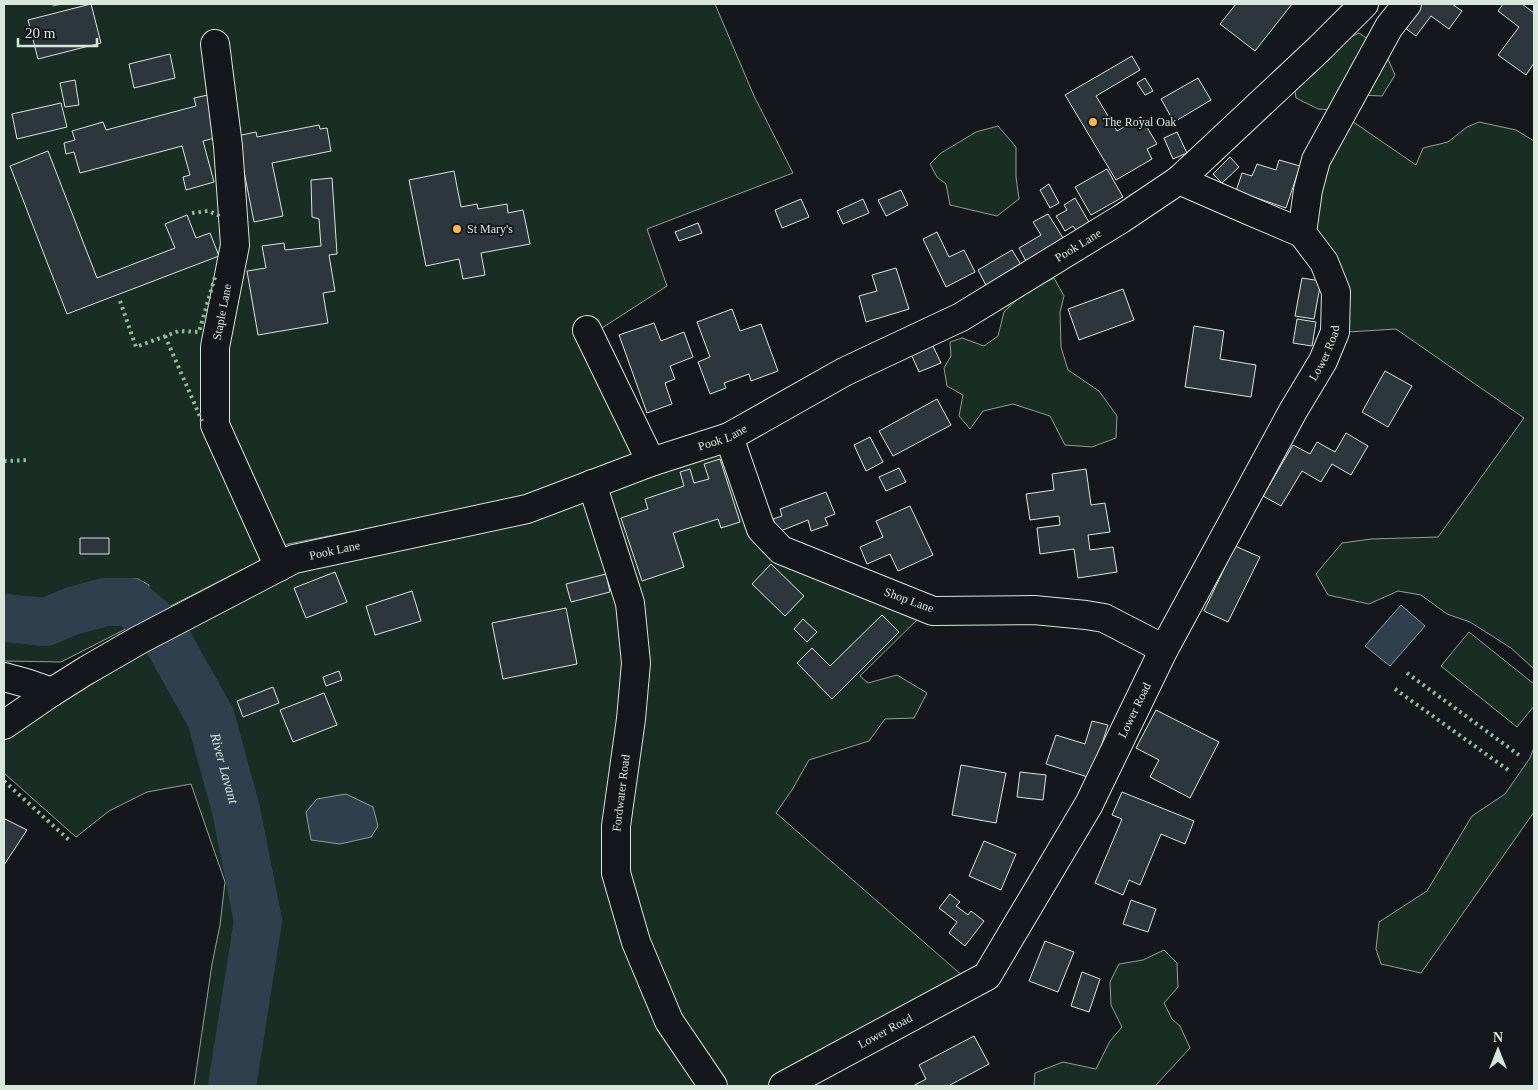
<svg xmlns="http://www.w3.org/2000/svg" width="1538" height="1090" font-family="'Times New Roman',serif">
<style>
.green{fill:#1a2d24;stroke:#939e99}
.water{fill:#2f3f4d;stroke:#939e99}
.lines{fill:none;stroke-linecap:round;stroke-linejoin:round}
.river{stroke:#2f3f4d;stroke-width:48}
.building{fill:#2c363c;stroke:#d8e6dc}
.minor-casing{stroke:#d8e6dc;stroke-width:30}
.minor{stroke:#14181c;stroke-width:28}
.hedge{stroke:#8ac095;stroke-width:4;stroke-dasharray:2.5 4;stroke-linecap:butt}
.poi-dot{fill:#ffb74d;stroke:#14181c;stroke-width:2}
.labels{text-anchor:middle;stroke-width:4;stroke-linejoin:round;paint-order:stroke}
.poi-label{font-size:12px;fill:#d8e6dc;stroke:#14181c;text-anchor:start}
.street-label{font-size:12px;fill:#d8e6dc;stroke:#14181c}
.water-label{font-size:14px;font-style:italic;fill:#d8e6dc;stroke:#14181c}
</style>
<rect width="100%" height="100%" fill="#14181c"/>
<!-- green -->
<path class="green" d="M4,4h49v2l10,-2h652l39,92 39,77 -146,56 20,57 -82,53 51,119 -112,40 -236,46 -29,17 -198,101 -57,-1z
M1359,33l25,17 11,25 -13,21 -23,-1 -25,15 -16,-1 -22,-11 -2,-14 48,-43z
M1349,119l67,46 7,-17 25,-6 19,-15 12,-5 37,8 18,11v528l-23,-21 -41,-26 -23,-8 -26,-19 -23,-4 -29,13 -41,-9 -12,-21 26,-31 29,-4 67,-2 86,-119 -128,-89 -48,3 -35,-100 12,-66z
M998,126l18,21v30l3,22 -22,17 -47,-11 -4,-21 -9,-7 -7,-13 11,-11 35,-21z
M1054,278l10,18 -4,16 1,35 7,23 31,21 18,25 -1,22 -24,9 -27,-2 -15,-29 -37,-12 -30,7 -13,18 -11,-13 4,-21 -16,-9 -3,-18 7,-12 -1,-14 12,-4 22,8 14,-10 6,-24 19,-18z
M727,444l31,86 167,82 -65,64 8,7 29,-8 30,18 -13,25 -29,1 -16,22 -60,19 -17,30 -16,23 204,178 -169,95h-617l18,-122 8,-39 5,-43 -34,-98 -44,8 -38,19 -33,26 -72,-64v-35l49,-38 244,-135z
M1469,632l65,52v22l-17,21 -76,-61z
M1534,747v65l-113,161 -40,-9 -5,-15 3,-27 48,-31 45,-75 33,-22 25,-36z
M1164,950l13,13 1,24 -14,16 8,16 8,7 10,22 -35,38h-121l1,-13 28,-11 33,7 14,-28 12,-14 -11,-22 -1,-23 9,-18 24,-4z"/>
<!-- water -->
<path class="water" d="M127,579h11l11,6 -2,13 -90,43 -23,-2 -30,1v-31l18,3 30,-3z
M1401,605l24,21 -35,40 -25,-20z
M346,794l27,13 5,19 -7,11 -31,7 -29,-4 -5,-28 11,-13z"/>
<g class="lines">
<!-- river -->
<path class="river" id="s1" d="M4,618l42,4 26,-11 33,-9h25l31,27 50,89 25,92 22,111 -26,165"/>
</g>
<!-- building -->
<path class="building" d="M91,4l10,39 -63,16 -10,-39z
M1236,4h56l-37,47 -35,-27z
M1416,4h36l10,7 -13,18 -18,-13 -15,20 -15,-11z
M1503,4h19l12,9v50l-8,12 -28,-20 21,-28 -21,-16z
M170,54l5,24 -41,10 -5,-24z
M1132,56l8,14 -44,26 21,35 24,-14 16,27 -10,5 5,10 -36,21 -51,-85z
M1145,78l8,13 -8,4 -8,-12z
M1198,78l13,22 -37,22 -13,-23z
M75,80l4,25 -14,2 -5,-24z
M208,95l11,42 -16,4 11,41 -28,8 -3,-13 7,-2 -8,-29 -102,27 -6,-21 -8,2 -2,-11 11,-3 -3,-9 31,-9 3,8 90,-24 -2,-8z
M61,103l6,24 -50,12 -5,-25z
M319,125l1,4 7,-1 4,23 -59,12 11,53 -29,6 -17,-86 19,-4 1,5z
M1177,132l10,21 -14,6 -9,-21z
M48,151l49,127 78,-30 -10,-24 22,-9 9,23 14,-5 9,23 -152,58 -57,-148z
M1230,157l9,10 -17,16 -9,-9z
M1279,160l21,6 -14,42 -50,-17 6,-18 10,3 5,-12 19,6z
M1107,169l16,28 -32,18 -16,-28z
M454,171l7,36 16,-3 1,5 29,-5 1,9 15,-3 7,34 -49,9 4,22 -22,4 -4,-20 -33,7 -17,-86z
M332,178l5,76 -8,1 6,36 -12,2 5,30 -70,12 -11,-64 19,-3 -4,-22 22,-3 1,7 36,-4 -2,-27 -7,-2 -1,-37z
M1049,184l10,19 -9,5 -10,-18z
M901,190l7,15 -22,11 -8,-16z
M1075,198l14,24 -13,8 -3,-4 -8,5 -9,-15 11,-6 -3,-5z
M801,199l8,18 -27,11 -7,-18z
M863,199l6,14 -26,11 -6,-13z
M1048,214l17,27 -38,22 -8,-15 22,-13 -8,-13z
M698,223l4,10 -23,8 -4,-9z
M937,232l12,25 15,-7 11,22 -29,15 -23,-48z
M1012,250l11,18 -35,21 -10,-19z
M896,268l13,41 -43,13 -7,-26 18,-5 -5,-16z
M1302,278l19,3 -7,38 -19,-3z
M1123,289l11,31 -55,20 -11,-31z
M732,309l8,22 21,-7 17,47 -27,10 -2,-7 -25,9 2,5 -16,6 -12,-32 12,-5 -13,-35z
M1297,319l19,3 -4,24 -19,-3z
M654,323l7,18 23,-9 9,25 -23,9 5,13 -10,4 7,21 -25,9 -28,-78z
M1194,326l30,5 -4,28 36,6 -5,32 -66,-10z
M932,344l9,19 -22,9 -8,-18z
M1385,371l27,15 -24,41 -26,-15z
M937,399l14,26 -58,31 -14,-25z
M1346,433l22,13 -17,29 -19,-11 -11,18 -19,-11 -21,35 -18,-10 30,-51 17,9 7,-12 18,10z
M870,437l13,25 -17,9 -12,-26z
M720,459l20,63 -19,6 -3,-9 -45,14 11,34 -42,14 -21,-63 27,-9 -3,-10 39,-13 -4,-14 10,-3 4,14 15,-4 -5,-15z
M899,468l7,14 -20,9 -7,-14z
M1086,469l5,36 14,-2 5,29 -22,3 2,15 23,-3 4,25 -39,6 -4,-29 -34,5 -3,-26 23,-3 -1,-9 -29,4 -4,-26 28,-4 -2,-16z
M826,492l9,22 -10,4 3,7 -17,6 -3,-11 -30,12 -5,-13 9,-3 -2,-7z
M910,506l23,49 -35,16 -8,-17 -23,10 -7,-17 23,-10 -7,-16z
M80,538h29v16h-29z
M1235,546l25,11 -32,65 -24,-11z
M771,564l33,32 -19,20 -33,-32z
M335,572l12,30 -41,16 -12,-30z
M606,574l4,18 -39,10 -5,-18z
M412,591l9,30 -46,14 -9,-29z
M566,608l11,56 -74,15 -11,-56z
M882,615l17,17 -67,67 -35,-36 15,-15 18,18z
M803,619l14,13 -10,10 -13,-13z
M339,671l3,9 -16,6 -3,-9z
M273,687l6,16 -36,14 -6,-16z
M324,693l13,32 -44,17 -13,-32z
M1156,710l63,32 -29,56 -40,-21 9,-17 -23,-12z
M1092,721l16,4 -17,53 -45,-14 10,-29 29,9z
M961,765l45,8 -10,50 -44,-8z
M1020,772l26,3 -3,25 -26,-3z
M1122,792l72,29 -9,23 -24,-10 -21,51 -11,-5 -6,15 -28,-12 27,-64 -10,-4z
M5,819l22,11 -23,35v-44z
M984,841l32,13 -15,36 -32,-14z
M950,894l10,8 -4,4 12,9 3,-4 13,10 -19,25 -16,-13 8,-11 -18,-14z
M1131,900l25,9 -8,23 -25,-8z
M1045,941l29,11 -16,40 -29,-11z
M1082,972l18,7 -11,33 -18,-6z
M974,1036l15,28 -39,21 1,1h-38l13,-7 -7,-14z"/>
<g class="lines">
<defs>
<g id="minor">
<path d="M215,44l13,102 7,99 -20,102v78l64,142"/>
<path d="M1179,180l71,31 52,22"/>
<path d="M587,330l64,132"/>
<path d="M729,437l32,92 20,21 152,61 101,-1 52,5 18,3 60,31"/>
<path d="M592,484l38,119 6,60 -5,56 -15,107v47l20,69 33,79 44,65"/>
<path d="M4,677l22,6 26,9"/>
<path id="s2" d="M4,725l48,-33 35,-22 52,-30 155,-81 233,-50 124,-47 78,-25 115,-65 117,-55 160,-98 58,-39 141,-132 44,-44"/>
<path id="s3" d="M783,1086l204,-110 102,-172 75,-155 129,-238 30,-50 12,-29 1,-40 -12,-30 -22,-29 6,-43 8,-30 73,-133 18,-23"/>
</g>
</defs>
<!-- minor casing -->
<use href="#minor" class="minor-casing"/>
<!-- minor -->
<use href="#minor" class="minor"/>
<!-- hedge -->
<path class="hedge" d="M192,213l16,-2 10,4 2,4
M120,301l16,46 43,-16 20,1 16,-55
M165,336l37,85
M4,461l25,-1
M1407,673l112,82
M1395,689l116,83
M4,781l65,59"/>
</g>
<!-- markers -->
<g class="poi-dot">
<circle cx="1093" cy="122" r="5"/>
<circle cx="457" cy="229" r="5"/>
</g>
<g class="labels">
<!-- poi labels -->
<g class="poi-label">
<text x="1103" y="126">The Royal Oak</text>
<text x="467" y="233">St Mary's</text>
</g>
<!-- street labels -->
<g class="street-label">
<text dy="4" stroke="none"><textPath href="#s2" startOffset="1186">Pook Lane</textPath></text>
<text transform="translate(222 312) rotate(-79)" y="4">Staple Lane</text>
<text dy="4" stroke="none"><textPath href="#s3" startOffset="941">Lower Road</textPath></text>
<text dy="4" stroke="none"><textPath href="#s2" startOffset="781">Pook Lane</textPath></text>
<text dy="4" stroke="none"><textPath href="#s2" startOffset="376">Pook Lane</textPath></text>
<text transform="translate(909 600) rotate(20)" y="4">Shop Lane</text>
<text dy="4" stroke="none"><textPath href="#s3" startOffset="536">Lower Road</textPath></text>
<text transform="translate(621 793) rotate(-83)" y="4">Fordwater Road</text>
<text dy="4" stroke="none"><textPath href="#s3" startOffset="116">Lower Road</textPath></text>
</g>
<!-- water labels -->
<g class="water-label">
<text dy="5" stroke="none"><textPath href="#s1" startOffset="325">River Lavant</textPath></text>
</g>
</g>
<!-- border -->
<rect width="1538" height="1090" fill="none" stroke="#d8e6dc" stroke-width="10"/>
<!-- north arrow -->
<g transform="translate(1498 1050)" stroke="#14181c" stroke-width="4" paint-order="stroke">
<path d="M0-4L9 19L0 12L-9 19Z" fill="#d8e6dc"/>
<text y="-8" font-size="14" font-weight="bold" text-anchor="middle" fill="#d8e6dc">N</text>
</g>
<!-- scale -->
<path d="M18 38v8h79v-8" fill="none" stroke="#d8e6dc" stroke-width="2.5"/>
<text x="25" y="38" font-size="15" fill="#d8e6dc" stroke="#14181c" stroke-width="4" paint-order="stroke">20 m</text>
</svg>
